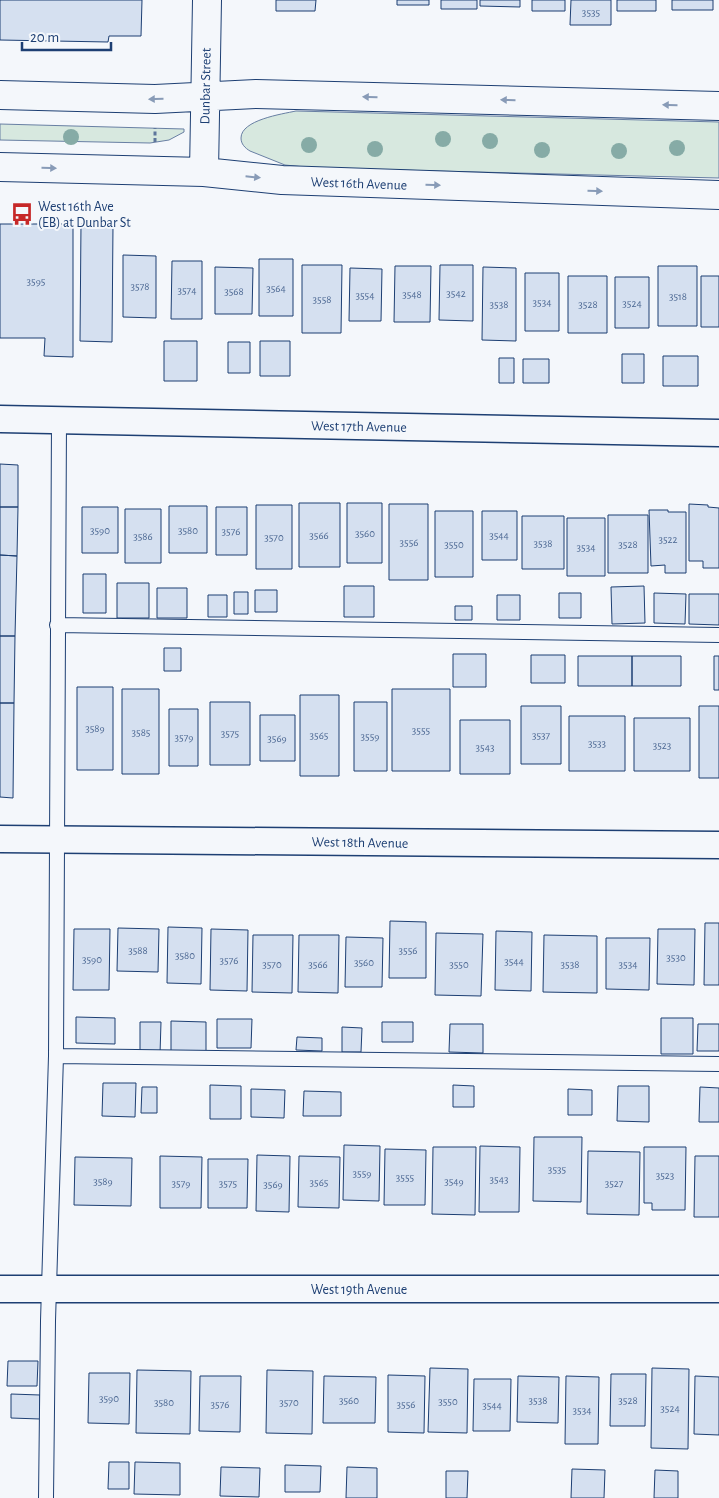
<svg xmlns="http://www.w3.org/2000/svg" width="719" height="1498" font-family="'Alegreya Sans',sans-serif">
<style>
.green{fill:#d7e8df;stroke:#687fa3}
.building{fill:#d5e0f0;stroke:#1d3f73}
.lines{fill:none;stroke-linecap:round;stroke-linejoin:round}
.lane-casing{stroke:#1d3f73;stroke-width:16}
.street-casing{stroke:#1d3f73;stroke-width:29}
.secondary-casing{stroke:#1d3f73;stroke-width:30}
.path{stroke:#5e769c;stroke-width:3;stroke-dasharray:4 2.5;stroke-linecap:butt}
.lane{stroke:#f4f7fb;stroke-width:14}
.street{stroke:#f4f7fb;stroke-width:26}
.secondary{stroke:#f4f7fb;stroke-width:28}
.tree{fill:#86aba6}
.oneway{fill:#889bb7}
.labels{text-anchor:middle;stroke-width:4;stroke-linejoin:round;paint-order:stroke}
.number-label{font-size:11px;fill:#4b6792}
.street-label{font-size:14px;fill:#1d3f73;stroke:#f4f7fb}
.poi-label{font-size:14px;fill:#1d3f73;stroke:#f4f7fb;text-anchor:start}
</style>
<rect width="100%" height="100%" fill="#f4f7fb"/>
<!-- green -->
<path class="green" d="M296,111l423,11v56l-404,-10 -30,-3 -35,-14c-5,-3 -9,-7 -9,-13 0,-18 41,-24 55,-27z
M0,124l184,5v3l-15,8 -19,3 -150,-3z"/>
<!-- building -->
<path class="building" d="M0,0h142l-1,36h-32l-1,6 -108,-2z
M276,0h40l-1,11h-39z
M397,0h32v5h-32z
M441,0h36v9h-36z
M480,0h40v7l-40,-1z
M532,0h33v11h-33z
M571,0h40v25h-41z
M617,0h39v11h-39z
M672,0h41v10h-41z
M0,224h73v133l-29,-1 1,-18h-45z
M81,224l32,1 -1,117 -32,-1z
M123,255l33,1v62l-33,-1z
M259,259h34v57h-34z
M172,261h30v58h-31z
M302,265h40l-1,68h-39z
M440,265h33v56l-34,-1z
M395,266h36l-1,56h-36z
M658,266h39v60h-39z
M215,267l38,1 -1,46h-37z
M483,267l33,1v73l-34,-1z
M350,268l32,1 -1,52h-32z
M525,273h34v58h-34z
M568,276h39v57h-39z
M701,276h18v51h-18z
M615,277h34v51h-34z
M164,341h33v40h-33z
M260,341h30v35h-30z
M228,342h22v31h-22z
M622,354h22v29h-22z
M663,356h35v30h-35z
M499,358h15v25h-15z
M523,359h26v24h-26z
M0,464l18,1v42h-18z
M299,503h41v64h-41z
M347,503h35v60h-35z
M389,504h39v76h-39z
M689,504l19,1v2l11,1v60h-16v-7h-14z
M256,505h36v64h-36z
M169,506h38v47h-38z
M0,507h18l-1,49 -17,-1z
M82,507h36v46h-36z
M216,507h31v48h-31z
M125,509h36v54h-36z
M649,510h19v2h18v61h-21v-8l-14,1z
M435,511h38v66h-38z
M482,511h35v49h-35z
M608,515h40v58h-40z
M522,516h42v53h-42z
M567,518h38v58h-38z
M0,555l17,1 -2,80h-15z
M83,574h23v39h-23z
M117,583h32v35h-32z
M344,586h30v31h-30z
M644,586l1,37 -33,1 -1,-37z
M157,588h30v30h-30z
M255,590h22v22h-22z
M234,592h14v22h-14z
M559,593h22v25h-22z
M654,593l32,1 -1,30 -31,-1z
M689,594h30v31l-30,-1z
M208,595h19v22h-19z
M497,595h23v25h-23z
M455,606h17v14h-17z
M0,636h15l-1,67h-14z
M164,648h17v23h-17z
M453,654h33v33h-33z
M531,655h34v28h-34z
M578,656h54v30h-54z
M632,656h49v30h-49z
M714,656h5v34h-5z
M77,687h36v83h-36z
M122,689h37v85h-37z
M392,689h58v82h-58z
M300,695h39v81h-39z
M210,702h40v63h-40z
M354,702h33v69h-33z
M0,703h14l-1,95 -13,-1z
M521,706h40v58h-40z
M699,706h20v72h-20z
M169,709h29v57h-29z
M260,715h35v46h-35z
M569,716h56v55h-56z
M634,718h56v53h-56z
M460,720h50v54h-50z
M390,921l36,1v56h-37z
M705,923h14v62h-15z
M168,927l34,1 -1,56 -34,-1z
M118,928l41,1 -1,43 -41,-1z
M74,929h36l-1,61h-36z
M211,929l37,1 -1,61 -37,-1z
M658,929h37l-1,56 -37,-1z
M496,931l36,1 -1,59 -36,-1z
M436,933l47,1 -2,62 -46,-1z
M253,935h40l-1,58 -40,-1z
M299,935h40l-1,58 -40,-1z
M544,935l53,1v57l-54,-1z
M346,937l37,1 -1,49h-37z
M606,938h44l-1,52 -43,-1z
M76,1017l39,1v26l-39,-1z
M661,1018h32v36h-32z
M217,1019h35l-1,29h-34z
M171,1021l35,1v30l-35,-1z
M140,1022h21l-1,32h-20z
M382,1022h31v20h-31z
M450,1024h33v29l-34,-1z
M698,1024h21v27h-22z
M342,1027l20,1 -1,24h-19z
M297,1037l25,1v13l-26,-1z
M103,1083h33l-1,34 -33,-1z
M210,1085l31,1v33h-31z
M453,1085l21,1v21h-21z
M618,1086h31v36l-32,-1z
M142,1087h15v26h-16z
M700,1087l19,1v34h-20z
M251,1089l34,1 -1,28 -33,-1z
M568,1089l24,1v25h-24z
M304,1091l37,1v24h-38z
M534,1137h48l-1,65 -48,-1z
M344,1145l36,1 -1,55 -36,-1z
M480,1146l40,1 -1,65h-40z
M433,1147h43l-1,68 -43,-1z
M644,1147h42l-1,63h-33v-7h-8z
M385,1149l41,1 -1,55h-41z
M588,1151l52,1 -1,63 -52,-1z
M257,1155l33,1 -1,56 -33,-1z
M160,1156l42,1 -1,51h-41z
M299,1156l41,1 -1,51 -41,-1z
M695,1156h24v61h-25z
M75,1157l57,1 -1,48 -57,-1z
M208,1159h40l-1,49h-39z
M8,1361h30l-1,25h-30z
M430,1368l38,1 -1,64 -39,-1z
M652,1368l37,1 -1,80 -37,-1z
M137,1370l54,1 -1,63 -54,-1z
M267,1370l46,1 -1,63 -46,-1z
M89,1373h41l-1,51 -41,-1z
M611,1374h35l-1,52h-35z
M388,1375l37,1 -1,57 -36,-1z
M200,1376h41l-1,56 -41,-1z
M324,1376l52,1 -1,46h-52z
M518,1376l41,1 -1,46 -41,-1z
M566,1376l33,1 -1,67h-33z
M695,1376l24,1v58l-25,-1z
M474,1379h37l-1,52h-37z
M11,1394l29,1v24l-29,-1z
M109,1462h20v27h-21z
M135,1462l45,1v32l-46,-1z
M285,1465l36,1 -1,26h-35z
M221,1467l39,1 -1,29 -39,-1z
M347,1467l30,1v30h-31z
M572,1469l33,1 -1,28h-33z
M655,1470l23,1v27h-24z
M446,1471h22l-1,27h-21z"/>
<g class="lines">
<defs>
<path id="lane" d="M57,625l662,10
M56,1056l663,8
M46,1498l2,-177 8,-265 3,-636"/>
<path id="street" d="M0,419l719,14
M0,839l719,6
M0,1289h719"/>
<path id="secondary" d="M0,95l155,4 101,-5 463,12
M0,167l204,5 78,8 437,15
M204,172l3,-172"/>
</defs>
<!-- lane casing -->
<use href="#lane" class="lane-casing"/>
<!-- street casing -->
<use href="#street" class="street-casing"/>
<!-- secondary casing -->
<use href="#secondary" class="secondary-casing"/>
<!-- path -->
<path class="path" d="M155,142v-14"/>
<!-- lane -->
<use href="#lane" class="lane"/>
<!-- street -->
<use href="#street" class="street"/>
<!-- secondary -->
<use href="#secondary" class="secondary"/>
</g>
<!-- trees -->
<g class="tree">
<circle cx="71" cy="137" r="8"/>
<circle cx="443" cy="139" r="8"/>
<circle cx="490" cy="141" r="8"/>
<circle cx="309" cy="145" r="8"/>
<circle cx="677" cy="148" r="8"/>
<circle cx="375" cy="149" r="8"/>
<circle cx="542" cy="150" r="8"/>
<circle cx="619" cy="151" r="8"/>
</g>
<!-- one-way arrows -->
<defs><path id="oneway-solid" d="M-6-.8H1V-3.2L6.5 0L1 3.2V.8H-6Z" transform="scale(1.25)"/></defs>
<g class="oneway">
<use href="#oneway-solid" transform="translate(370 97) rotate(-178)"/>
<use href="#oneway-solid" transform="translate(156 99) rotate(179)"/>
<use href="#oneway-solid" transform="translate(508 100) rotate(-179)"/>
<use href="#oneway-solid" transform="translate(670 105) rotate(-179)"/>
<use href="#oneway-solid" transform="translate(49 168) rotate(1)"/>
<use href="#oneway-solid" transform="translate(253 177) rotate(6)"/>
<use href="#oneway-solid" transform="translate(433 185) rotate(2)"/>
<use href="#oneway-solid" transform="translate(595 191) rotate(2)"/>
</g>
<!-- icons -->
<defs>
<symbol id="bus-bare" viewBox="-9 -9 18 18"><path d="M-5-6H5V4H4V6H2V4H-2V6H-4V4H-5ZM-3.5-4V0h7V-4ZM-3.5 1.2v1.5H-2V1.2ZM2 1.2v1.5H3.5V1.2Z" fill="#c62828" stroke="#f4f7fb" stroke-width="2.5" paint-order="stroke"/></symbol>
</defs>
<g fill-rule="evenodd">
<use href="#bus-bare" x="6" y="198" width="32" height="32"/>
</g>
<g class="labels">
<!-- number labels -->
<g class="number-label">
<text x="591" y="16">3535</text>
<text x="36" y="285">3595</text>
<text x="140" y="290">3578</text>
<text x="276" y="292">3564</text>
<text x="187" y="294">3574</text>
<text x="234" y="295">3568</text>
<text x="456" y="297">3542</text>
<text x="412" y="298">3548</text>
<text x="365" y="299">3554</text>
<text x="678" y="300">3518</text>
<text x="322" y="303">3558</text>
<text x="542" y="306">3534</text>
<text x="632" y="307">3524</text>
<text x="499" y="308">3538</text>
<text x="588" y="308">3528</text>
<text x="100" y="534">3590</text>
<text x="188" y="534">3580</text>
<text x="231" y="535">3576</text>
<text x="365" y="537">3560</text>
<text x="319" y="539">3566</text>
<text x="499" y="539">3544</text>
<text x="143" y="540">3586</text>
<text x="274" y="541">3570</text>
<text x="668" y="543">3522</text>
<text x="409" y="546">3556</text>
<text x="543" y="547">3538</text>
<text x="454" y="548">3550</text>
<text x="628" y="548">3528</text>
<text x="586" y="551">3534</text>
<text x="95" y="732">3589</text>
<text x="421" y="734">3555</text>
<text x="141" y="736">3585</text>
<text x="230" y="737">3575</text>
<text x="319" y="739">3565</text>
<text x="541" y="739">3537</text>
<text x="370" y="740">3559</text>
<text x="184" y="741">3579</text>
<text x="277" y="742">3569</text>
<text x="597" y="747">3533</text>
<text x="662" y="749">3523</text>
<text x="485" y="751">3543</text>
<text x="138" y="954">3588</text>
<text x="408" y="954">3556</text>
<text x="185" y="959">3580</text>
<text x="676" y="961">3530</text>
<text x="92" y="963">3590</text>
<text x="229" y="964">3576</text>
<text x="514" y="965">3544</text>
<text x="364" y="966">3560</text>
<text x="272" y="968">3570</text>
<text x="318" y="968">3566</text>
<text x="459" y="968">3550</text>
<text x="570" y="968">3538</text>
<text x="628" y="968">3534</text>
<text x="557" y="1173">3535</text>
<text x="362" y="1177">3559</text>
<text x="665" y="1179">3523</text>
<text x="405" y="1181">3555</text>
<text x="499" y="1183">3543</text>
<text x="103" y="1185">3589</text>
<text x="454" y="1185">3549</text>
<text x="319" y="1186">3565</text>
<text x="181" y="1187">3579</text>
<text x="228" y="1187">3575</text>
<text x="614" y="1187">3527</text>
<text x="273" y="1188">3569</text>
<text x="109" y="1402">3590</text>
<text x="349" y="1404">3560</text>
<text x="538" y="1404">3538</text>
<text x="628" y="1404">3528</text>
<text x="448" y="1405">3550</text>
<text x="164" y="1406">3580</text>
<text x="289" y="1406">3570</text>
<text x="220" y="1408">3576</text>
<text x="406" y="1408">3556</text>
<text x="492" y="1409">3544</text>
<text x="670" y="1412">3524</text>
<text x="582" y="1414">3534</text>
</g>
<!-- street labels -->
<g class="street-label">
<text transform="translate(205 86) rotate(-89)" y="5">Dunbar Street</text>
<text transform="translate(359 183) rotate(2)" y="5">West 16th Avenue</text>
<text transform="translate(359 426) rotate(1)" y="5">West 17th Avenue</text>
<text transform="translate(360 842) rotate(1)" y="5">West 18th Avenue</text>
<text x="359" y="1294">West 19th Avenue</text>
</g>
<!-- poi labels -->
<g class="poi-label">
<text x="38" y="211">West 16th Ave<tspan x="38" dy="16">(EB) at Dunbar St</tspan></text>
</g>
</g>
<!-- scale -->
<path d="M22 42v8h89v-8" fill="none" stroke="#1d3f73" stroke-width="2.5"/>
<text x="30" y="42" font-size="15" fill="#1d3f73" stroke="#f4f7fb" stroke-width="4" paint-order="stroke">20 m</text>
</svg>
